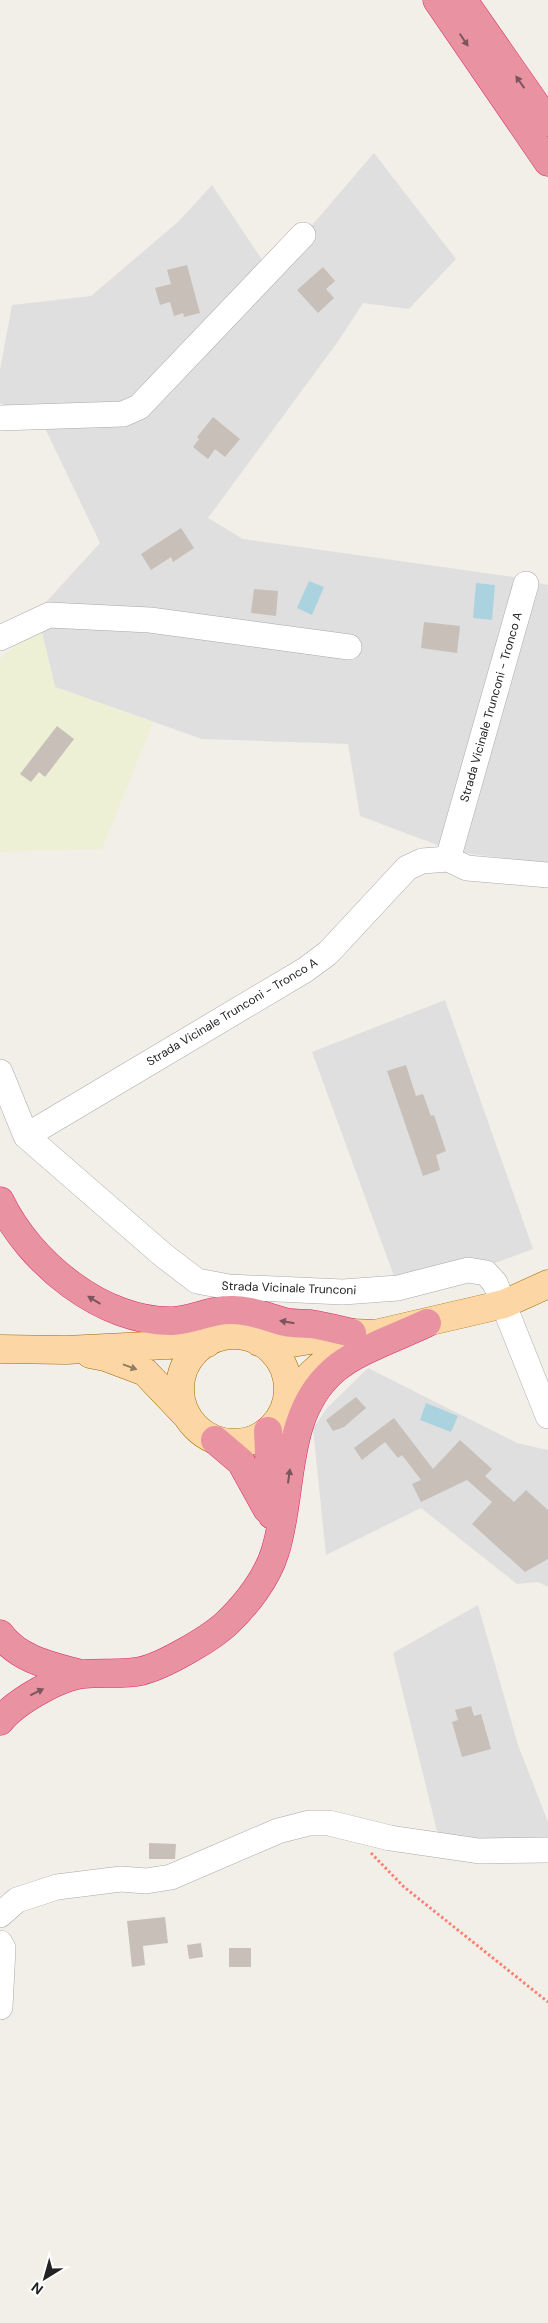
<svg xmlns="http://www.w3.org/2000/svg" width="548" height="2323" font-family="'DM Sans',sans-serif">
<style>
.residential{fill:#e0dfdf}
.farmland{fill:#eef0d5}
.water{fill:#aad3df}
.building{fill:#c7bfb8}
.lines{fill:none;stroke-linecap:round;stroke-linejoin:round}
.minor-casing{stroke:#a9a9a9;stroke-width:26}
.major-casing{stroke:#a06b00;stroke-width:29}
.highway-casing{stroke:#dc2a67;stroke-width:29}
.path{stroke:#fa8072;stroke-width:3;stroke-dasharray:2.5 2.5;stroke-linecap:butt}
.minor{stroke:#fff;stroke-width:25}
.major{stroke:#fcd6a4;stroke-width:28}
.highway{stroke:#e892a2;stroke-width:28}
.oneway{fill:#7b545c}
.oneway2{fill:#8f7c63}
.labels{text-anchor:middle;stroke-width:4.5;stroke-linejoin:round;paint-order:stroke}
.street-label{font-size:12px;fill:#222;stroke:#fff}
</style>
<rect width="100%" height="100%" fill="#f2efe9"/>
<!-- residential -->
<path class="residential" d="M374,153l82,106 -47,50 -46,-6 -24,37 -131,178 35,21 270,38 35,8v279l-92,-12 -96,-36 -12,-72 -146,-5 -147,-52 -18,-75 63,-69 -56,-117 -44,-23v-33l12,-65 79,-9 87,-74 34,-37 59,88z
M445,1000l88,249 -131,49 -90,-246z
M368,1368l149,75 31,7v137l-10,-5 -21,2 -96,-76 -95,47 -13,-126 14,-21z
M478,1605l40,140 30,77v22l-108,-1 -47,-190z"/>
<!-- farmland -->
<path class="farmland" d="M40,624l15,63 98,35 -51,127 -102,3v-193z"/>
<!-- water -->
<path class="water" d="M309,581l15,6 -12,28 -15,-7z
M476,583l19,2 -3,35 -19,-2z
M426,1403l32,13 -7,16 -31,-12z"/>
<!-- building -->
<path class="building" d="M187,265l13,48 -16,4 -1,-4 -9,3 -4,-14 -10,3 -5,-17 16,-4 -4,-14z
M323,267l12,14 -9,8 8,9 -16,15 -21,-23z
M213,417l27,22 -15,18 -10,-8 -7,10 -15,-12 6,-8 -2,-2z
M181,528l13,20 -21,14 -2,-5 -20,13 -10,-16z
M254,589l24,2 -2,25 -25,-3z
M424,622l36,4 -3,27 -36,-5z
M57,726l17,13 -29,38 -6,-5 -8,10 -11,-8z
M406,1065l10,31 7,-2 8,22 3,-1 12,36 -10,4 4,15 -17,6 -36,-105z
M356,1397l10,11 -22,19 -11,4 -7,-11z
M394,1418l39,51 27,-29 32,29 -7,7 29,26 12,-12 22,20v49l-23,13 -53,-48 20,-22 -25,-22 -46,22 -9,-18 9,-4 -19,-25 -4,3 -13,-16 -23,18 -8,-12z
M471,1706l3,10 7,-2 10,35 -29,8 -10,-35 6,-2 -3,-10z
M149,1843l27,1 -1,15h-26z
M165,1917l3,26 -25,3 2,19 -13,2 -5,-46z
M201,1943l2,14 -14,2 -2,-14z
M229,1948h22v19h-22z"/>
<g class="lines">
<defs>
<path id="minor" d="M0,418l123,-4 16,-7 164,-172
M0,638l49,-23 101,5 199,27
M448,859l78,-275
M0,1072l26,64 137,119 34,26 32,6 114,5 55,-4 70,-18 18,3 9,10 53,133
M26,1136l279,-166 23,-17 79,-85 15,-7 26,-2 19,9 81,7
M0,1915l17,-15 40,-13 64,-8 25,2 25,-4 107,-46 31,-8h20l61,15 89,13 69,-1
M0,1943l3,5 -3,59"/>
<path id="major" d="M180 1389a54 54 0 1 1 108 0a54 54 0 1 1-108 0Z
M259,1342l27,2 66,-11 23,1 129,-30 44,-20
M0,1349l66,1 141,-7
M90,1354l15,3 40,15 41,43
M286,1404c17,-22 33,-42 59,-54"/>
<path id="highway" d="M437,0l111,162
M463,0l85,122
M0,1201c29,61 103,122 173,120 20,-1 37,-11 56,-11 19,-1 37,7 56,12 8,2 17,1 26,2 14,2 28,6 41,9
M268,1431l4,84
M215,1440l26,22 26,47
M0,1634c19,26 52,32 81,40
M0,1721c15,-19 60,-45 84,-47 18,-2 39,1 57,-3 22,-5 69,-32 86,-48 20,-19 40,-45 48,-71 19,-60 7,-136 58,-181 22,-20 67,-35 94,-48"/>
</defs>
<!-- minor casing -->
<use href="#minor" class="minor-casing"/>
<!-- major casing -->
<use href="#major" class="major-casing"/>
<!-- highway casing -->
<use href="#highway" class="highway-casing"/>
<!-- path -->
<path class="path" d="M371,1853l33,34 144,115"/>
<!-- minor -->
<use href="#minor" class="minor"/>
<!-- major -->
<use href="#major" class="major"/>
<!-- highway -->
<use href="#highway" class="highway"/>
</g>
<!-- one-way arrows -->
<defs><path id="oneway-solid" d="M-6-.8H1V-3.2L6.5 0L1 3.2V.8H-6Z" transform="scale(1.25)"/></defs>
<g class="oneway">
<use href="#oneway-solid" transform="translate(464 40) rotate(56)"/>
<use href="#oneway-solid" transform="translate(520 82) rotate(-125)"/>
<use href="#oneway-solid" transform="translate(94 1300) rotate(-149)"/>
<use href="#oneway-solid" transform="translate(287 1322) rotate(-170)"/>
<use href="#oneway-solid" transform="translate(289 1476) rotate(-82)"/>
<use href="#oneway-solid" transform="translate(37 1692) rotate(-26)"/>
</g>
<use class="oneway2" href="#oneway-solid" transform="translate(130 1367) rotate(20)"/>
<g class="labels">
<!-- street labels -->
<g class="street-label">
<text transform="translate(491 707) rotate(-74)" y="4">Strada Vicinale Trunconi - Tronco A</text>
<text transform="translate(232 1012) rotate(-31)" y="4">Strada Vicinale Trunconi - Tronco A</text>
<text transform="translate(289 1288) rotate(2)" y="4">Strada Vicinale Trunconi</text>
</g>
</g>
<!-- north arrow -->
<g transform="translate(45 2278) rotate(217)" stroke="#ffffff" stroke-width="4" paint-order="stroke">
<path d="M0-4L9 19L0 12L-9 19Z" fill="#222222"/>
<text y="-8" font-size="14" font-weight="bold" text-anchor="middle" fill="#222222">N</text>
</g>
</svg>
